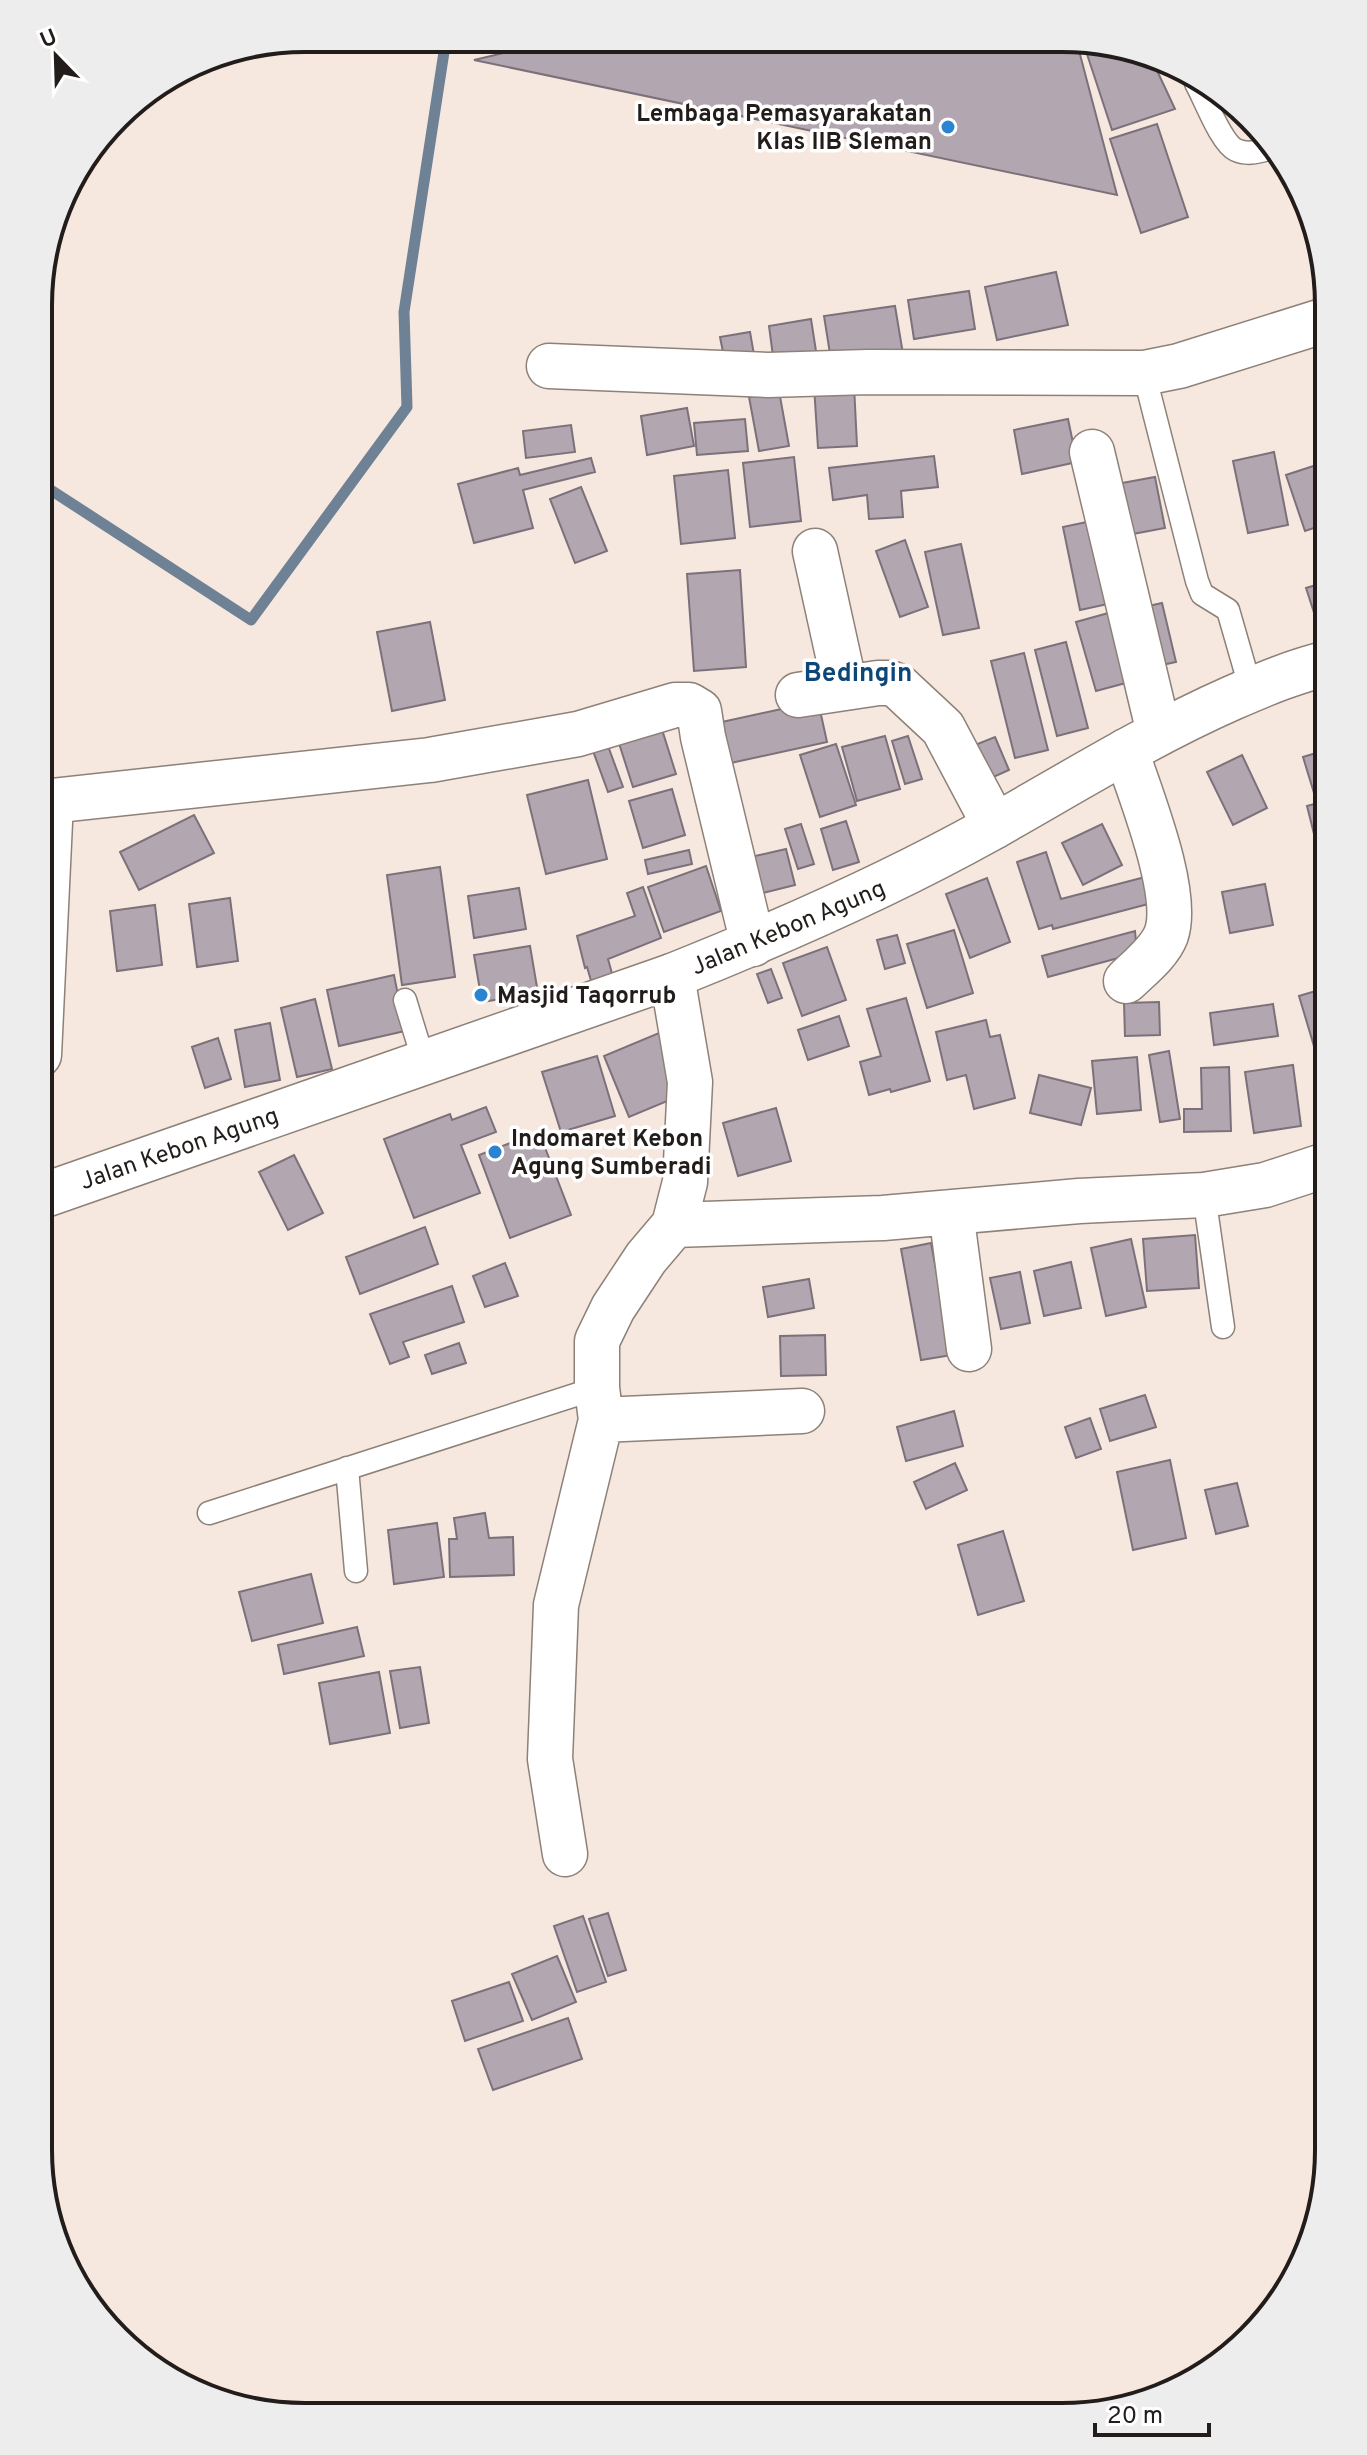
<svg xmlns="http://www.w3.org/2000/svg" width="1367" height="2455" font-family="Overpass,sans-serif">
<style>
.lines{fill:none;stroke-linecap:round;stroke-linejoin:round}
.stream{stroke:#6e8195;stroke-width:11}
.building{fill:#b2a7b1;stroke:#7c717b;stroke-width:2}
.service-casing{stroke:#8d8178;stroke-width:25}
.minor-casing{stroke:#8d8178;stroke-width:47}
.primary-casing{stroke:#8d8178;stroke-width:47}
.service{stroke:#fff;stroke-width:22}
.minor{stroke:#fff;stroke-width:44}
.primary{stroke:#fff;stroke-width:44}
.poi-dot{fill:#2b84d1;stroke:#fff;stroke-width:3}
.labels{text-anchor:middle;stroke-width:7;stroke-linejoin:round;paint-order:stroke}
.poi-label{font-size:24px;font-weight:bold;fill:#221d1a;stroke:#fff;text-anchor:start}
.street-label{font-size:24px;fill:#221d1a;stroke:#fff}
.neighbourhood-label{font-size:26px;font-weight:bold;fill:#0d4778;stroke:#fff}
.rim{fill:none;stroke:#221d1a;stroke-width:4}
</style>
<rect width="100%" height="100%" fill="#f6e8de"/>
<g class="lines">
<!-- stream -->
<path class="stream" d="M40,483l211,137 156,-213 -3,-95 42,-273"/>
</g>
<!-- building -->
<path class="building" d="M558,40l519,3 40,152 -643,-135z
M1093,43h21l39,19 22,47 -63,21 -28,-85z
M1157,124l31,93 -47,16 -31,-94z
M1056,272l12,53 -71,15 -12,-53z
M969,291l6,38 -61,10 -6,-39z
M895,306l8,48 -71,12 -8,-50z
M811,319l7,45 -43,7 -6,-45z
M750,332l6,34 -29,6 -7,-35z
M1329,352v29l-9,-25z
M854,385l3,61 -39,2 -4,-62z
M779,391l10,55 -30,5 -10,-54z
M687,408l7,38 -47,9 -6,-39z
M745,419l3,32 -51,4 -3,-32z
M1068,419l9,43 -55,12 -8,-44z
M571,425l4,27 -49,6 -3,-27z
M1274,452l14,73 -40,8 -15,-72z
M934,456l4,31 -37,4 2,26 -34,2 -2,-24 -34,5 -4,-32z
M794,457l7,64 -51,6 -7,-64z
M591,458l4,14 -72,18 10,38 -59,15 -16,-59 60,-16 2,7z
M1329,461v62l-24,8 -19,-56z
M728,470l7,68 -54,6 -7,-68z
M1155,477l10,51 -43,8 -11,-51z
M581,487l26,64 -32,12 -25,-64z
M1101,519l16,83 -37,8 -17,-83z
M905,540l23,67 -28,10 -24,-66z
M961,544l18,84 -36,7 -18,-83z
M740,570l6,97 -52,4 -7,-97z
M1329,581v47l-9,3 -14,-43z
M1162,603l14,59 -28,6 -13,-59z
M1119,610l18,70 -41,11 -20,-69z
M430,622l15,78 -53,11 -15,-79z
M1066,642l22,86 -31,8 -22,-86z
M1024,653l24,97 -33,8 -24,-97z
M818,701l9,41 -110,24 -9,-41z
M659,720l17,54 -43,13 -17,-53z
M604,735l19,52 -15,5 -19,-52z
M885,736l15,53 -43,12 -15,-54z
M908,736l14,43 -17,5 -13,-43z
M995,737l14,33 -20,9 -14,-34z
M836,744l20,61 -36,12 -20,-62z
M1329,749v39l-15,5 -11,-36z
M1242,755l25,53 -34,17 -26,-53z
M588,780l19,79 -61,15 -19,-79z
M672,789l13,46 -42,13 -14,-47z
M1329,800v89l-1,1 -21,-84z
M194,815l20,38 -75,37 -19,-38z
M846,821l13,41 -26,8 -12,-41z
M801,824l13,40 -16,5 -13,-40z
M1102,824l20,41 -39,20 -21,-42z
M786,849l9,36 -40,10 -9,-37z
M689,850l3,14 -44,10 -3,-14z
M1046,852l15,47 84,-22 7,26 -99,26 -1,-4 -13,4 -22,-67z
M706,866l15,45 -57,21 -16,-45z
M440,867l15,110 -53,8 -15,-110z
M987,878l23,64 -40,16 -24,-64z
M1265,884l8,41 -43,8 -8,-41z
M643,887l18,51 -53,21 5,18 -21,7 -5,-17 -2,1 -8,-32 58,-20 -8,-23z
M519,888l7,41 -52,9 -6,-42z
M230,898l8,63 -41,6 -8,-63z
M155,905l7,60 -45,6 -7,-60z
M954,930l19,63 -46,15 -20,-64z
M1135,931l2,22 -89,24 -6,-21z
M897,935l8,28 -20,6 -8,-29z
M530,946l8,47 -56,9 -8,-47z
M827,947l19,53 -44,16 -19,-53z
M771,969l11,29 -14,5 -11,-29z
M394,975l11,56 -66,15 -12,-56z
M1329,987v84l-7,2 -23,-77z
M906,998l24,83 -39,11 -1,-3 -21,6 -9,-33 21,-6 -14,-47z
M315,999l17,70 -35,8 -16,-69z
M1159,1002l1,33 -35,1 -1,-33z
M1273,1004l5,32 -64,9 -4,-32z
M839,1016l10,30 -41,14 -10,-30z
M986,1020l4,17 10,-2 15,63 -41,11 -8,-34 -19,5 -11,-48z
M270,1023l10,57 -35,7 -10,-57z
M659,1033l25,61 -55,23 -25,-61z
M218,1038l13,41 -26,9 -13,-41z
M1169,1051l11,68 -20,3 -11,-67z
M597,1056l18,60 -54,16 -19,-60z
M1137,1057l4,53 -44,4 -5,-53z
M1293,1065l8,61 -47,7 -9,-61z
M1229,1067l2,64 -47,1v-23h18l-1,-41z
M1039,1075l52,13 -10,37 -51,-12z
M486,1107l10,25 -35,13 19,48 -66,25 -30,-79 66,-25 2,6z
M776,1108l15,53 -53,15 -15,-53z
M539,1132l32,83 -61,23 -31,-83z
M294,1155l29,58 -35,17 -29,-58z
M425,1227l13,37 -78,30 -14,-37z
M1195,1235l4,53 -52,3 -4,-52z
M1131,1239l15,68 -40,9 -15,-68z
M931,1243l21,112 -31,5 -20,-111z
M1071,1262l10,46 -37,8 -10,-45z
M505,1263l13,33 -33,11 -12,-31z
M1020,1272l10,51 -29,6 -11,-51z
M809,1279l5,29 -46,9 -5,-30z
M452,1286l12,36 -61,20 6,15 -19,7 -20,-50z
M825,1335l1,40 -45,1 -1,-40z
M459,1343l7,20 -34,11 -7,-19z
M1145,1395l11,32 -46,14 -10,-32z
M954,1411l9,35 -57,15 -9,-34z
M1090,1418l11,31 -25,9 -11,-31z
M1170,1460l16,78 -53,12 -16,-78z
M955,1463l12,27 -41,19 -12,-27z
M1237,1483l11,43 -32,8 -11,-44z
M485,1513l4,25 24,-1 1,38 -64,2 -1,-38h8l-3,-21z
M437,1523l7,54 -50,7 -6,-54z
M1003,1531l21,70 -46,14 -20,-70z
M311,1574l12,49 -71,18 -13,-49z
M357,1627l7,29 -80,18 -6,-29z
M420,1667l9,56 -29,5 -10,-57z
M379,1672l11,61 -60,11 -11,-61z
M608,1913l18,57 -18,6 -19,-57z
M583,1916l23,66 -29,10 -23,-66z
M557,1956l19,46 -44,18 -20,-46z
M509,1982l14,39 -58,20 -13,-40z
M568,2018l14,41 -89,31 -15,-41z"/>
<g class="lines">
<defs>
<path id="service" d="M1196,83c9,16 25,60 40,67 11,5 21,2 32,-1
M1144,373l53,208 5,13 26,16 23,80
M405,1000l19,62
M1204,1195l19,132
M347,1468l9,103
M209,1513l388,-125"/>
<path id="minor" d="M549,366l219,9 100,-3 276,1 35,-7 150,-47
M1092,452l67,281
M815,551l30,136
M798,695l80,-12h12l8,3 45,42 52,98
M1126,981c13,-13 33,-28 40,-46 15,-41 -26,-141 -40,-184
M39,1055l12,-254 379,-41 148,-26 97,-29h14l10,6 4,26 50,207
M951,1212l18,137
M674,1225l209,-7 196,-17 125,-6 61,-10 64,-21
M601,1420l201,-9
M565,1854l-15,-95 6,-154 45,-185 -4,-32v-47l16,-33 33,-50 28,-33 11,-43 5,-100 -18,-106"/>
<path id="primary" d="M39,1197l633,-221c108,-43 213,-89 314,-145 82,-46 160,-95 246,-133 32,-14 63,-27 97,-35"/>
</defs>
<!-- service casing -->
<use href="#service" class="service-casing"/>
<!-- minor casing -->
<use href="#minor" class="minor-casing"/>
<!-- primary casing -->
<use href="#primary" class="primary-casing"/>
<!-- service -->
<use href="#service" class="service"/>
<!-- minor -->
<use href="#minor" class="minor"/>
<!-- primary -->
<use href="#primary" class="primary"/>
</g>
<!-- markers -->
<g class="poi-dot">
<circle cx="948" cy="127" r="8"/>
<circle cx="481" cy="995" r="8"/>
<circle cx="495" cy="1152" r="8"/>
</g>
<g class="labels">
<!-- poi labels -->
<g class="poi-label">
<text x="932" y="121" text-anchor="end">Lembaga Pemasyarakatan<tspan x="932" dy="28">Klas IIB Sleman</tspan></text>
<text x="497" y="1003">Masjid Taqorrub</text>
<text x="511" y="1146">Indomaret Kebon<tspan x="511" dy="28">Agung Sumberadi</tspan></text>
</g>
<!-- street labels -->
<g class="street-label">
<text transform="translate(788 927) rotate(-23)" y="8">Jalan Kebon Agung</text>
<text transform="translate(179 1148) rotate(-19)" y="8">Jalan Kebon Agung</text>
</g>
<!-- neighbourhood labels -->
<g class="neighbourhood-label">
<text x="858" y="681">Bedingin</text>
</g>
</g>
<!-- crop -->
<path d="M0 0H1367V2455H0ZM305 52H1062A253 253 0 0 1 1315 305V2150A253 253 0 0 1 1062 2403H305A253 253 0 0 1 52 2150V305A253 253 0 0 1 305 52Z" fill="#ededed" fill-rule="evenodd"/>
<path class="rim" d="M305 52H1062A253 253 0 0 1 1315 305V2150A253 253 0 0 1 1062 2403H305A253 253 0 0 1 52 2150V305A253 253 0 0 1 305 52Z"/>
<!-- north arrow -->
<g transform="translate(56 56) rotate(337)" stroke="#ffffff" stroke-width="6" paint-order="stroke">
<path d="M0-6L14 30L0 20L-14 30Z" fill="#221d1a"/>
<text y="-12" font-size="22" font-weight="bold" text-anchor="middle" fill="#221d1a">U</text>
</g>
<!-- scale -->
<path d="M1095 2423v12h114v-12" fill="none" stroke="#221d1a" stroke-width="4"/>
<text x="1107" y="2423" font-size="24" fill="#221d1a" stroke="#ffffff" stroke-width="6" paint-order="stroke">20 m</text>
</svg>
